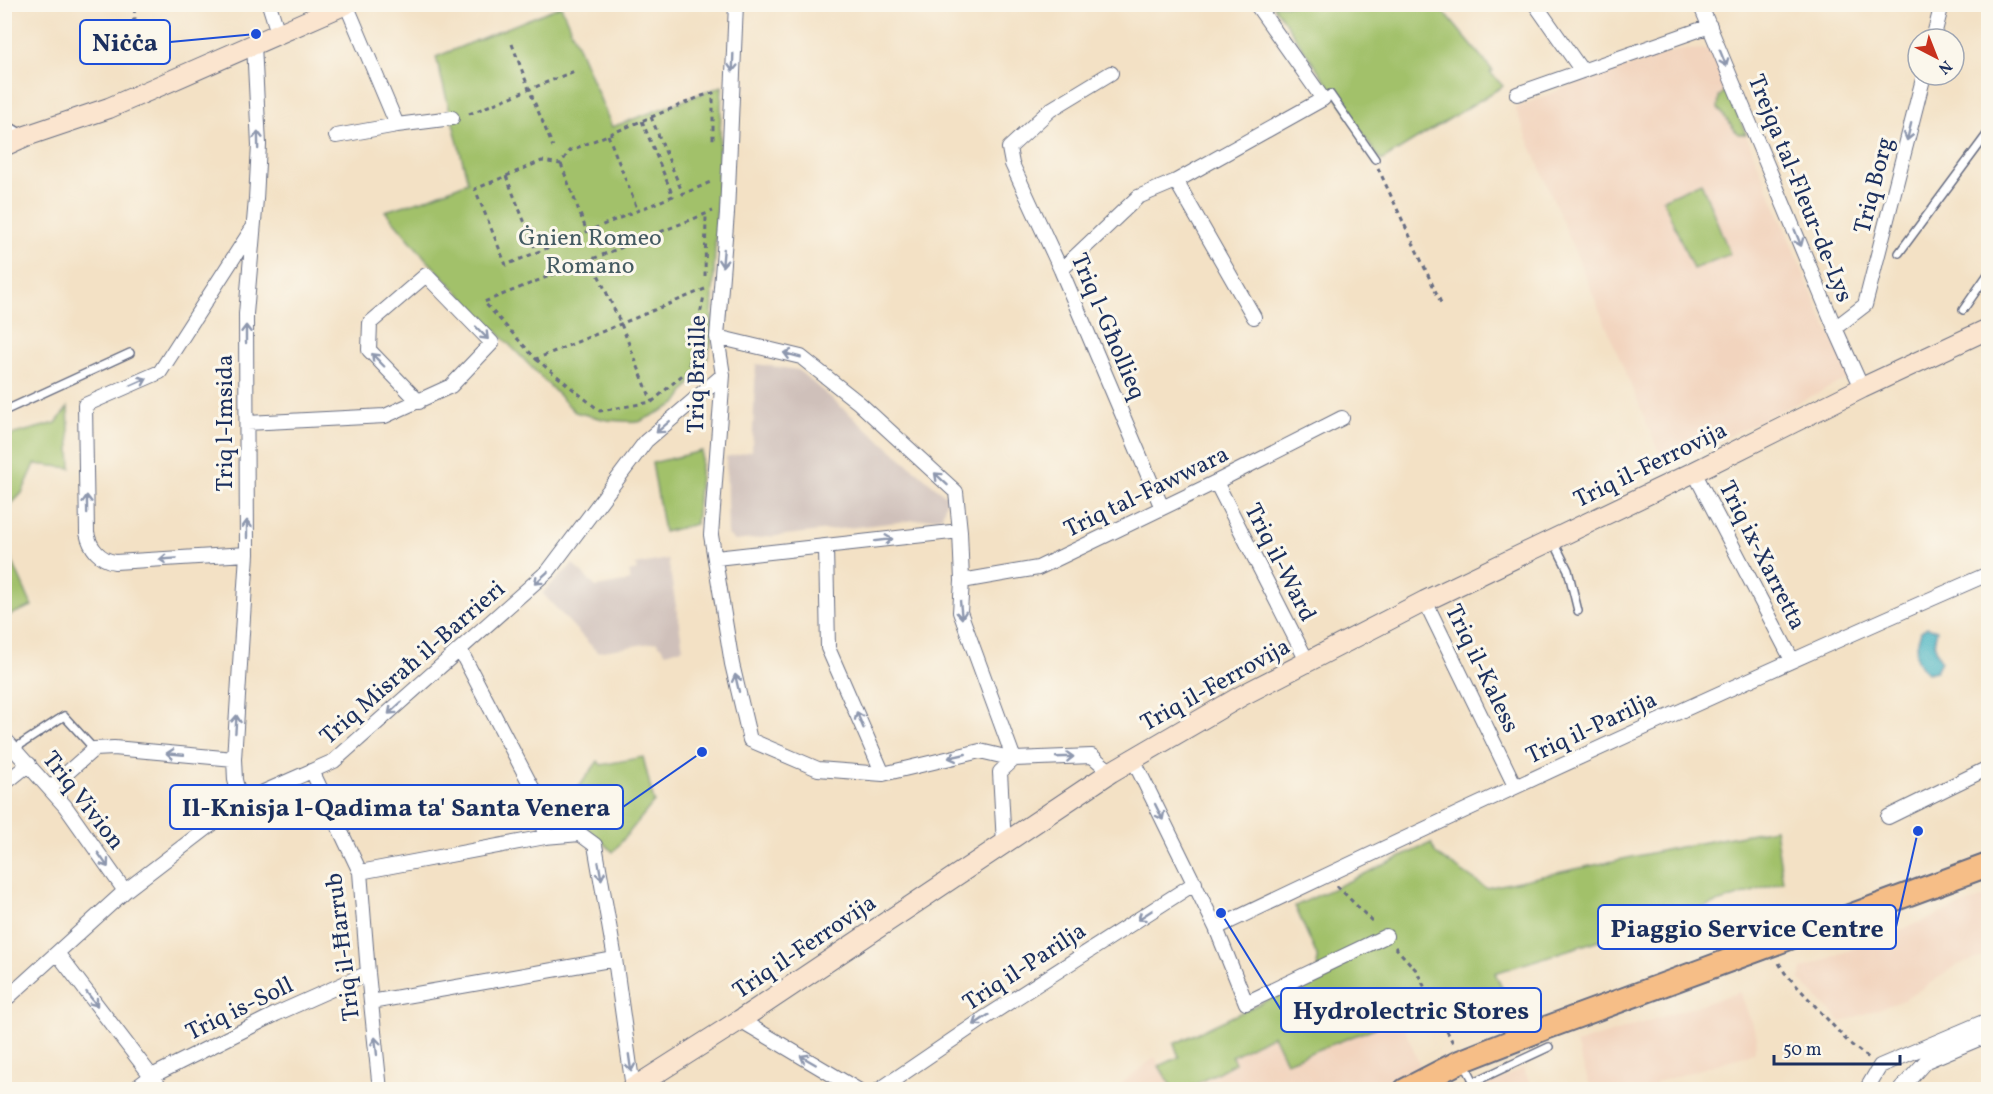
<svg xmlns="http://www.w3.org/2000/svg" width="1993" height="1094" font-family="Vollkorn,serif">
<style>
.built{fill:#f2d4be}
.industrial{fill:#cfc0ba}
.green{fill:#a2c16a;stroke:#5e7864;stroke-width:1.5}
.water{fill:#45b2c1;stroke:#307090;stroke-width:1.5}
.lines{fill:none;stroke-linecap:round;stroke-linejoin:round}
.lane-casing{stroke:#676d82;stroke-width:10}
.street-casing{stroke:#676d82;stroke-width:16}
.secondary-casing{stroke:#676d82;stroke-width:22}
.primary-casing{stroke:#676d82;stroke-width:26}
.path{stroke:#676d82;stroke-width:3;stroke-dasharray:4.5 4.5;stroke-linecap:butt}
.lane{stroke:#fff;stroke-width:7}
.street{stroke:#fff;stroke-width:14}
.secondary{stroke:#fbe5cf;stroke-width:20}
.primary{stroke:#f6be87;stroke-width:22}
.oneway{stroke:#8d97ae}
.labels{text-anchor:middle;stroke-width:6;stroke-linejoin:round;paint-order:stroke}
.street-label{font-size:24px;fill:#1b2f5e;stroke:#fbf7ec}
.park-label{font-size:24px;fill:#445b62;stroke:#fbf7ec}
.leader{fill:none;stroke:#1d4ed8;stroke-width:2}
.callout-dot{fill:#1d4ed8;stroke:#fbf7ec;stroke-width:2}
.callout{fill:#fbf7ec;stroke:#1d4ed8;stroke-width:2}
.callout-label{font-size:26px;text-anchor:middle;font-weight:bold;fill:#1b2f5e}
</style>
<rect width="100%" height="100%" fill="#fbf7ec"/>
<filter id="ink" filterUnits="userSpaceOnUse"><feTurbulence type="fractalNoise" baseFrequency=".0167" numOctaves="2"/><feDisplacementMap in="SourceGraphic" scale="12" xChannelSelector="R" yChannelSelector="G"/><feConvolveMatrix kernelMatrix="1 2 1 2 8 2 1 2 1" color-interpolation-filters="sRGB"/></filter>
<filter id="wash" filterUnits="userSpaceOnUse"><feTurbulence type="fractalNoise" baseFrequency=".008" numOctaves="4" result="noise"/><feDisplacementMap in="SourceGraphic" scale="24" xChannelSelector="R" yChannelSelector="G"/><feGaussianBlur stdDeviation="1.35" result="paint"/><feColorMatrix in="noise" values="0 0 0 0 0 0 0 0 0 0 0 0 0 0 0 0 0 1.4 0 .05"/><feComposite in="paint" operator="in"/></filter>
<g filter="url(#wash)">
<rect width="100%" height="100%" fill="#f3e1c5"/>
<!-- built -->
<path class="built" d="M1710,49l110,264 31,64 -186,90 -150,-359 57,-23 106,-35z
M1988,895v60l-30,10 -54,35 -63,22 -41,-42 2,-11z
M1740,992l17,45 -3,16 -97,29 -2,7h-64l-15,-45z
M1401,1019l20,50 -43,20 -191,1 47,-27 -2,-7 41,-21 13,26z
M1155,1057l18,32 -59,1z
M1523,1068l10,21h-53z"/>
<!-- industrial -->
<path class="industrial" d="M756,364l42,6 149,127 -5,20 -207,24 -7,-6 -2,-78 26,-6z
M668,559l15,89 -17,5 -9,-11 -60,10 -55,-59 31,-29 23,23 34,-6 -1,-9 8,-2 -2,-5z"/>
<!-- green -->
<path class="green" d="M1273,5h165l55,66 -3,1 13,14 -122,75z
M561,6l51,121 110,-41 -11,256 -4,17 -31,45 -37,18 -32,-2 -32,-8 -149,-153 -41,-48 38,-11 45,-18 -32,-125z
M1727,89l19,45h-8l-20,-26 1,-11z
M1701,182l29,72 -37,15 -30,-70z
M68,407l3,61 -36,-4 -13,29 -17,18v-78l2,3 49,-13z
M702,451l-6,73 -32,8 -12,-69z
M4,542l28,64 -27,11h-1z
M643,757l11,45 -41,50 -49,-45 34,-46 3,4z
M1775,829l8,53 -288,91 10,21 -112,27 -107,41 -13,-27 -41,21 3,7 -48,26h-14l-14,-23 20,-9 -5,-13 144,-68 -1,-20 -22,-50 136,-63 5,11 50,34 203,-43z"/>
<!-- water -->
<path class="water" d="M1927,627l10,3c-4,13 -2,19 4,31l-5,10 -9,2c-17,-15 -11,-23 -6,-42z"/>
</g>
<g filter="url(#ink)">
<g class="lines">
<defs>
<path id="lane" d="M1323,99l7,-5 45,65
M4,123l20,12
M1899,253l89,-120
M1963,310l25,-36
M4,411l126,-58
M1554,542l14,28 10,41
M14,749l50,-33 30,33
M1464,1063l10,19 75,-35
M1460,1090l14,-8"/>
<path id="street" d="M269,4l9,29
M736,4l-9,209 -10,124 6,38 -12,160 21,129 18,76 68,29 65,5 97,-23 34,8 78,-3 19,16
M1535,4l47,67
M1700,4l135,324 27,60
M1933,39l9,-35
M1111,73l-61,37 -41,38 3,16 49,106 101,238
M1517,94l193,-68
M397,125l55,-7
M336,136l61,-11 -51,-121
M1176,181l78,136
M1061,270l77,-73 38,-16 147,-82 -67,-95
M1835,328l30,-23 59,-230
M717,337l84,20 58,46 97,89 4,39 2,50 -2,31 54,147
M247,423l138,-7 66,-30 41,-43 -66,-68 -56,48 -1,27 50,52
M1694,472l98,188
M1216,482l91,179
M826,547l2,101 55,126
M247,554l-132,8c-15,-2 -25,-14 -28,-29l-2,-128 75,-33 92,-143
M716,558l244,-27
M962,581l76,-13 178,-86 126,-64
M1425,601l90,185
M460,650l77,147 8,40
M4,738l61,68 60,85
M1133,759l83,169 30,75 140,-67
M313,773l47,99 8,101 12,117
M4,784l25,-20
M50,788l44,-39 20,-1 120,11
M241,802l-6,-22 -1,-21 13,-205 -1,-240 10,-115 3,-54 -5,-101
M1888,817l100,-49
M1004,844l-4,-72 14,-13
M360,872l185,-35 35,-3 15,11 20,114 18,129
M1216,928c255,-122 513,-241 772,-354
M57,953l105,137
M4,1001l121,-110 116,-89 93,-41 215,-191 97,-129 77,-66
M371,1002l244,-43
M740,1020l118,70
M133,1090l19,-14 124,-62 92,-41
M879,1090l104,-71 212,-136
M1866,1090l14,-24 108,-46
M1900,1090l26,-29 62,-26"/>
<path id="secondary" d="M4,146l22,-10 83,-28 237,-104
M630,1090l110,-70 371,-248 132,-77 182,-94 269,-129 168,-84 126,-59"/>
<path id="primary" d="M1405,1090l54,-28 84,-33 445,-164"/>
</defs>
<!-- lane casing -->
<use href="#lane" class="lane-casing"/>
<!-- street casing -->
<use href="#street" class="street-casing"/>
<!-- secondary casing -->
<use href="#secondary" class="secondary-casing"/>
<!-- primary casing -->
<use href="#primary" class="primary-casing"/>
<!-- path -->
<path class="path" d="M92,40l43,-21 -1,-15
M512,44l17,45 24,58
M469,114l108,-44
M651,117l32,77 30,-13
M642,121l31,75 -167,69 -31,-76 67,-28 19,3 8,-13 133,-55 11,-3v49
M608,135l30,76
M561,164l26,68
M1378,168l64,137
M506,176l31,77
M591,259l30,65 31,78
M705,276l1,-61
M705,289l-169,70 -52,-57 229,-91
M536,359l64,52 52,-9 36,-32 16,-74
M1337,886l38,38
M1395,947l21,23 37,73
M1779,963l6,10 64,70 20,15"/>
<!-- lane -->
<use href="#lane" class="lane"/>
<!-- street -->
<use href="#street" class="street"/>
<!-- secondary -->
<use href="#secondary" class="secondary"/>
<!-- primary -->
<use href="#primary" class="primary"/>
</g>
<!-- one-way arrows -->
<defs><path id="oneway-shaft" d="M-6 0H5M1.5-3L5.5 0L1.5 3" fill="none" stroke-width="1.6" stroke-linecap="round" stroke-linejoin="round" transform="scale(1.5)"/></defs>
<g class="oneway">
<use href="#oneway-shaft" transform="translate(1723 58) rotate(68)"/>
<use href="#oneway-shaft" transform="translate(733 63) rotate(92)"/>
<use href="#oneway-shaft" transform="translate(1909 132) rotate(104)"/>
<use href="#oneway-shaft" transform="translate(258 140) rotate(-91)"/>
<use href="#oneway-shaft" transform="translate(1798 238) rotate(68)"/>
<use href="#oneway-shaft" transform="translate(723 258) rotate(95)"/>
<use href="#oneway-shaft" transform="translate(482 333) rotate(46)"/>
<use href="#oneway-shaft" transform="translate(246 334) rotate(-90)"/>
<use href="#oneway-shaft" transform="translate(792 355) rotate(-165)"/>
<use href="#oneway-shaft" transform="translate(378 360) rotate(-134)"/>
<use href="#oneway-shaft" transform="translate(139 382) rotate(-24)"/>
<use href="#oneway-shaft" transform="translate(663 427) rotate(139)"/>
<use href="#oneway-shaft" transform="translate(941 479) rotate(-137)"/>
<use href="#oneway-shaft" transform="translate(87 504) rotate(-91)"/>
<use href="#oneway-shaft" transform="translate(247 529) rotate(-90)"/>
<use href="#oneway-shaft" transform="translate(884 540) rotate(-7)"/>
<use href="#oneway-shaft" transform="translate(168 559) rotate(176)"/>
<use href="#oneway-shaft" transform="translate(541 578) rotate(138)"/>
<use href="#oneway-shaft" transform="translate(961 610) rotate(84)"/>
<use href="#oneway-shaft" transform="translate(737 683) rotate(-103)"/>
<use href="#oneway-shaft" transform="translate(395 708) rotate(138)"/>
<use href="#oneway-shaft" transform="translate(860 720) rotate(-113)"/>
<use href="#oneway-shaft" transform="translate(236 724) rotate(-86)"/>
<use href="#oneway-shaft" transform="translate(175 754) rotate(-175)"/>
<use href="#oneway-shaft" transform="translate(957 756) rotate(167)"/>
<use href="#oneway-shaft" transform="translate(1065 757) rotate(-2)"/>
<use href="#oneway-shaft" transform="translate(1159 812) rotate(64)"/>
<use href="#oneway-shaft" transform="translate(103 860) rotate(55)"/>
<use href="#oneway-shaft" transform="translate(600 871) rotate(80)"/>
<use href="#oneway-shaft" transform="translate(1145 915) rotate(147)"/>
<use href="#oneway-shaft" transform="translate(92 999) rotate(52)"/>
<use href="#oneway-shaft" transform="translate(981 1020) rotate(146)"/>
<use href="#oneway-shaft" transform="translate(376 1046) rotate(-96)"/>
<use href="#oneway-shaft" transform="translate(808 1060) rotate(-150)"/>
<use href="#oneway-shaft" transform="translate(630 1063) rotate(82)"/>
</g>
</g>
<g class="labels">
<!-- street labels -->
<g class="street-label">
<text transform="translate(1873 185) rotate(-76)" y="8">Triq Borg</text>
<text transform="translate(1801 188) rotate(68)" y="8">Trejqa tal-Fleur-de-Lys</text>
<text transform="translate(1109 326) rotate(67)" y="8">Triq l-Għollieq</text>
<text transform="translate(696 374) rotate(-89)" y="8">Triq Braille</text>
<text transform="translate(224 423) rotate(-90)" y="8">Triq l-Imsida</text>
<text transform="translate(1650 464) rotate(-26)" y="8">Triq il-Ferrovija</text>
<text transform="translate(1146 491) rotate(-26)" y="8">Triq tal-Fawwara</text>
<text transform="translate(1763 555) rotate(63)" y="8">Triq ix-Xarretta</text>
<text transform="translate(1281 562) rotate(63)" y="8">Triq il-Ward</text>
<text transform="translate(412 662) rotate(-41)" y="8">Triq Misraħ il-Barrieri</text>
<text transform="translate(1483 668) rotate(64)" y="8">Triq il-Kaless</text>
<text transform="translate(1215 684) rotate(-29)" y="8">Triq il-Ferrovija</text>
<text transform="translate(1591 727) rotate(-25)" y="8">Triq il-Parilja</text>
<text transform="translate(84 800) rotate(52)" y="8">Triq Vivion</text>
<text transform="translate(804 946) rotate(-34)" y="8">Triq il-Ferrovija</text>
<text transform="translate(342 947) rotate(-97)" y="8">Triq il-Ħarrub</text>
<text transform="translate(1024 966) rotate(-33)" y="8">Triq il-Parilja</text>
<text transform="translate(239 1008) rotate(-26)" y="8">Triq is-Soll</text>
</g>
<!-- park labels -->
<g class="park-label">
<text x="590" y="245">Ġnien Romeo<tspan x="590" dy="28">Romano</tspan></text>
</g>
</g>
<!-- callouts -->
<path class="leader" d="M256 34L170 42M702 752L623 807M1918 831L1896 927M1221 913L1281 1010"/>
<g class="callout-dot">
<circle cx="256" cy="34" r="6"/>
<circle cx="702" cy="752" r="6"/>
<circle cx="1918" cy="831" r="6"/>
<circle cx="1221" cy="913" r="6"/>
</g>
<g class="callout">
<rect x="80" y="20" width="90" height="44" rx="6"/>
<rect x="170" y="785" width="453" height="44" rx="6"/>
<rect x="1598" y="905" width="298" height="44" rx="6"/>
<rect x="1281" y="988" width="260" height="44" rx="6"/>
</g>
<g class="callout-label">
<text x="125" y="51">Niċċa</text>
<text x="396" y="816">Il-Knisja l-Qadima ta' Santa Venera</text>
<text x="1747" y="937">Piaggio Service Centre</text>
<text x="1411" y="1019">Hydrolectric Stores</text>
</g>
<!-- margin -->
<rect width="1993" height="1094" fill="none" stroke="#fbf7ec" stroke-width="24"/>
<!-- north arrow -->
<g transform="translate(1936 57) rotate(138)"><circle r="28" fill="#fbf7ec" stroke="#a1a7b3" stroke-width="1.5"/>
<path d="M0-4.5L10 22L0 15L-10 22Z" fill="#c8321e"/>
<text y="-9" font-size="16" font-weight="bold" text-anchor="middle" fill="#1b2f5e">N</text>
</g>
<!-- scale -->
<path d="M1774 1055v9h126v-9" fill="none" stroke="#1b2f5e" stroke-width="3"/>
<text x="1783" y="1055" font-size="18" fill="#1b2f5e" stroke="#fbf7ec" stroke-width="4.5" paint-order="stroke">50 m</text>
</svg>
